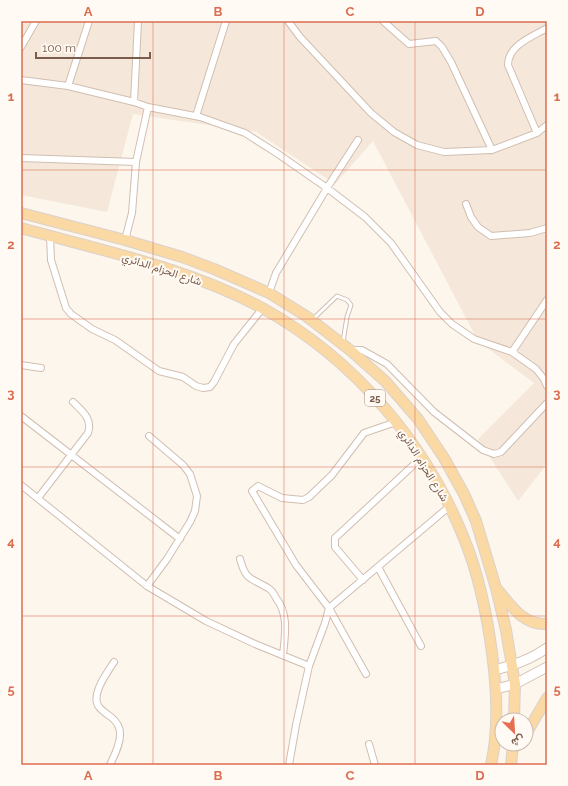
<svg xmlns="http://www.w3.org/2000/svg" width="568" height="786" font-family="Raleway,Vazirmatn,sans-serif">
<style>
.residential{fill:#f5e8da}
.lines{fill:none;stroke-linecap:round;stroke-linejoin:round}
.lane-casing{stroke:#d1beb0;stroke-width:5}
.street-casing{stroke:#d1beb0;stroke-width:8}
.secondary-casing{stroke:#d6c0b0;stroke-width:11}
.primary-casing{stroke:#dad1cd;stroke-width:12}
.lane{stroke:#fff;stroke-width:3}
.street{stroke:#fff;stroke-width:6}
.secondary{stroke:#fff;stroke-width:9}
.primary{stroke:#fbd9a5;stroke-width:10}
.grid{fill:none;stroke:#dc6d51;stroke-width:1;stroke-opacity:0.55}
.labels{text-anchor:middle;stroke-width:4;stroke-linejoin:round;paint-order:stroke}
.shield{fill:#fffaf3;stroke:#a28b7f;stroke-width:1}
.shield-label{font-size:10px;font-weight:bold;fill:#7a5c4d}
.street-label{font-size:11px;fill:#7a5c4d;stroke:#fffaf3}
.neatline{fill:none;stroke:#dc6d51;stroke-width:1.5}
.grid-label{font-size:13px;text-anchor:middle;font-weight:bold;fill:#dc6d51}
</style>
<rect width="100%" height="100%" fill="#fdf6ec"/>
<!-- residential -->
<path class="residential" d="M21,21h526v443l-29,37 -40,-62 56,-56 -56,-42 -105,-200 -38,43 -79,-52 -123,-18 -26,98 -86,-17z"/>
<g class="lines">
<defs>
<path id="lane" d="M313,319l24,-23 10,4 4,5 -4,12 -4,25"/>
<path id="street" d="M288,21l12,16 71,76 23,19 23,13 27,7 48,-2 45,-17 10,-8
M383,21l26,23 27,-3 6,6 9,15 41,88
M21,47l15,-26
M21,80l47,6 66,16 14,5 52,10 45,16 33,21 49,34 38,29 26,26 49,69 12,12 22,15 38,13 24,17 8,10 3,7
M68,86l21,-65
M134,102l4,-81
M196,116l30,-95
M537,133l-29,-68c0,-20 24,-28 39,-37
M21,158l115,4
M466,204l5,13 7,10 13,9 39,-3 17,-5
M50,236l1,24 15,48 5,6 21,15 23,11 44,31 24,6 13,9 7,2 7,-1 4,-5 20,-38 28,-35
M125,240l7,-27 4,-51 12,-55
M269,293l7,-20 51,-85 31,-48
M350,350h12l25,14 47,48 49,38 11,4 7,-2 46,-49
M512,352l35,-52
M21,365l20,3
M21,416l159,123
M21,485l126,101 59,35 49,23 54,22
M38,498l50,-65c5,-14 -6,-22 -15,-31
M240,559c6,22 10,18 28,29 4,2 6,6 8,10 13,16 9,37 7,57
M378,567l43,79
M363,580l-28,-33v-9l87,-81
M147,586l20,-27 23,-37 5,-11 2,-15 -7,-22 -7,-9 -34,-29
M366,674l-37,-66 -33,-43 -44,-74 6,-5 24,12 21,2 6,-3 23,-22 32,-42 32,-11
M369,744l6,21
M110,765c4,-9 11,-22 10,-32 0,-7 -4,-12 -9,-16 -4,-3 -9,-6 -12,-10 -9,-12 8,-34 15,-45
M289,765l7,-40 13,-59 16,-43 4,-15 121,-102"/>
<path id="secondary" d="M494,670c19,-4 37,-11 53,-22
M496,689l19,-5 32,-17"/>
<path id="primary" d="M21,213l104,27 57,17 32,12 55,24 37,23 44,34 35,31 33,38 26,39 20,36 12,27 20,67 10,42 9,54 -1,36
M21,228c82,23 168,40 243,81 90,50 163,135 201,232 14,35 22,74 27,112 5,37 7,76 -1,112
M497,589c14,17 26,36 50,35
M526,734l21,-36
M511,765l2,-21"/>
</defs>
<!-- lane casing -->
<use href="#lane" class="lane-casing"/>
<!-- street casing -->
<use href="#street" class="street-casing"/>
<!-- secondary casing -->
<use href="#secondary" class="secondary-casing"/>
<!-- primary casing -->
<use href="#primary" class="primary-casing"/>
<!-- lane -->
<use href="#lane" class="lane"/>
<!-- street -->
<use href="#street" class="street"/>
<!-- secondary -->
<use href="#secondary" class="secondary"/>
<!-- primary -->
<use href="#primary" class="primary"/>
</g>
<!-- grid -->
<path class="grid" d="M153,21v744M284,21v744M415,21v744M21,170h526M21,319h526M21,467h526M21,616h526"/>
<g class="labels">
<!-- shield labels -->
<rect class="shield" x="365" y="390" width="20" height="16" rx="3"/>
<g class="shield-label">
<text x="375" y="402">25</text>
</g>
<!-- street labels -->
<g class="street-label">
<text transform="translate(162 269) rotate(18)" y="4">شارع الحزام الدائري</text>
<text transform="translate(424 465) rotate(58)" y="4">شارع الحزام الدائري</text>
</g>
</g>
<!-- border -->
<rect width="568" height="786" fill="none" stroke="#fffaf3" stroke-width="44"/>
<!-- north arrow -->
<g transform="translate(514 732) rotate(155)"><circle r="19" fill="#fffaf3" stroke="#cabbb1"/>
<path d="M0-3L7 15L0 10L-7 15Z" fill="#e76f51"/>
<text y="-6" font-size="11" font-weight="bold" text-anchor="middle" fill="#7a5c4d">ش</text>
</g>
<!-- scale -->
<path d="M36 52v6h114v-6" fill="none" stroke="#7a5c4d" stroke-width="2"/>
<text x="42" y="52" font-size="12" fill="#7a5c4d" stroke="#fffaf3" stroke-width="3" paint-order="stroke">100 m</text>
<rect x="22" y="22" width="524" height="742" class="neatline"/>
<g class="grid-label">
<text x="88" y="16">A</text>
<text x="218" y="16">B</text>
<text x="350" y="16">C</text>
<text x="480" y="16">D</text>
<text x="11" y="101">1</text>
<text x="557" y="101">1</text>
<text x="11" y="249">2</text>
<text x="557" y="249">2</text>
<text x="11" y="398">3</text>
<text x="557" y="398">3</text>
<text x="11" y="546">4</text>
<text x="557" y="546">4</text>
<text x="11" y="694">5</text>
<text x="557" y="694">5</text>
<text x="88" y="780">A</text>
<text x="218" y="780">B</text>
<text x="350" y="780">C</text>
<text x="480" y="780">D</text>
</g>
</svg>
